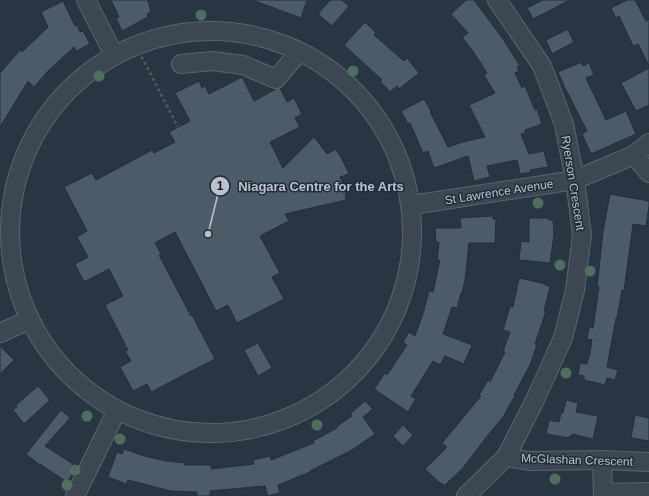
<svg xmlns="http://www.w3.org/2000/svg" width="649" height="496" font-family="Arial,sans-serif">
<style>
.building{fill:#4c5b68;stroke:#232e3a}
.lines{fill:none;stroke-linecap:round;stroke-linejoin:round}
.minor-casing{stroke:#5b6570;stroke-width:20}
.path{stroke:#485f60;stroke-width:2.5;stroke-dasharray:3 3;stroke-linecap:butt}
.minor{stroke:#3c4752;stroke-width:18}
.tree{fill:#506e60}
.labels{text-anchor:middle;stroke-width:3;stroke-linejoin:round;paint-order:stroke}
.street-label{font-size:12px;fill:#bac2cc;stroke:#212c38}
.leader{fill:none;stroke:#bac2cc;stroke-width:1.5}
.callout-dot{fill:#bac2cc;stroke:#212c38;stroke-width:1.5}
.mark-label{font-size:12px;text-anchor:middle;font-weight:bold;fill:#111}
.callout-label{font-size:13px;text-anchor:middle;font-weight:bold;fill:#bac2cc;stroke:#212c38;stroke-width:3;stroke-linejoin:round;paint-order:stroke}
</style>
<rect width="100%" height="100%" fill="#283543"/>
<!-- building -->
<path class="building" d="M111,0h37l3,12 -4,2 1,3 -26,14 -6,-13 3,-1z
M255,0h52l-6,18 -46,-17z
M330,0h12l7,6 -17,20 -14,-12z
M466,0h8l3,4 26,35 17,27 -3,1 2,4 -4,2 7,15 3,-2 10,24 2,-1 5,15 -17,6v3l-4,1 8,20 15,-3 4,16 -18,3 1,2 -11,2 -3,-14 -30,6 3,11 -16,4 -6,-25 -34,12 -6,-17 -5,2 -13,-30 -2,1 -7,-13 23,-12 7,12 -1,1 18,35 15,-5 22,-5 -16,-32 26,-12 -11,-18 3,-2 -16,-25h-1l-8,-11 6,-4 -17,-19z
M543,0h27l-37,19 -6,-11z
M627,0h8l11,21 3,-2v47l-11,-22 -5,2 -14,-30 -3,2 -5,-10z
M63,1l12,25 2,-1 3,7 3,-1 7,13 -14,7 -2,-4 -26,24 -14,16 -6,-6 -28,46v-54l20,-23 2,2 26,-25 -7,-15z
M365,22l11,11 -2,2 30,26 3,-3 12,15 -20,16 -2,-3 -7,6 -10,-11 2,-1 -38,-35z
M566,30h2l6,12 -22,12 -6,-14z
M582,62l1,4 6,-3 5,12 -8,3 20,42 20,-9 10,23 -45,20 -9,-20 5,-3 -22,-43 -7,-16z
M649,68v37l-13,6 -15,-28z
M242,77l12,24 22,-12 4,-1 7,14 7,-4 8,16 -7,4 5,9 -30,15 13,26 31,-31 13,17 9,-5 7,12 6,13 -9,3 5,12 1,11 -61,14 4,7 -29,15 20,37 -8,4 12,22 -47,24 -9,-18 -12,6 -41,-79 -20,11 6,11 -2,1 32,61 1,-1 23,44 -64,33 -4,-8 -14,7 -13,-24 11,-6 -6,-10 3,-1 -23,-45 18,-9 -14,-27 -25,13 -9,-18 13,-7 -11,-20 10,-6 -23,-44 28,-14 4,7 56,-30 2,3 21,-11 -6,-10 21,-11 -15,-28 24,-12 3,7 3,-2 4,8z
M610,194l39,7v5l-3,20 -13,-2 -9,67 -2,-1 -5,28h-1l-9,49 11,3 -3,10 -8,-2 -2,7 -21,-5v-4l-6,-1 2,-12 7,1 3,-11 2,-13 -5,-1 2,-12 4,1 6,-41h-2l6,-55z
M493,216v3h3l-1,24h-26l-4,37 -3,13h-1l-4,15 -5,-1 -9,27 29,11 -8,19 -19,-8 -5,9 -7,-4 -22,35 5,3 -8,13 -34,-23 11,-16 2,2 20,-30 -4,-3 6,-10 6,4 9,-26 5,-19 4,1 7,-32h-3l2,-18h-3l-1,-14h26l-1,-10z
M529,218h20v2h4l1,15 -4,28 -31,-3 2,-19 8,1z
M519,278l27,6 -1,1 5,1 -6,25h2l-11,33 2,1 -7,20 -16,30 1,1 -12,21 -15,18 -25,33 -19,18 -2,-3 -1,1 -16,-15 22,-22 -5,-4 39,-47 -2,-1 9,-15 2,2 15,-30 -2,-1 7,-19 -7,-2 7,-24 3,1z
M258,343l14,25 -14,8 -14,-26z
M0,346l14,14 -14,14z
M38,386l12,14 -26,24 -11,-14 4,-3 -1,-2z
M566,400l12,3 -2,9 22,4 -5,23 -21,-5v2h-2l-1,2 -23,-4 3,-14 10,2 2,-9h2z
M365,401l8,8 -10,8 12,17 -23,16 -42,21v1l-32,13 2,8 -12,3 -3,-10 -55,5v5h-13v-4l-26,-1 -43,-11 -2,4 -18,-7 9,-25 5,2 2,-5 20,7 22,5 19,2v2h26v4l43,-5 -1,-4 17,-4 1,4 43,-17 -1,-2 24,-13 -1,-1 16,-11 -2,-2z
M61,410l9,8 -25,28 28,18 -2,2 5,3 -9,13 -27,-18v1l-14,-11z
M635,415l14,3v23l-18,-3z
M403,425l10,10 -10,11 -10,-10z"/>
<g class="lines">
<defs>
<path id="minor" d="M86,0l28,55
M10 232a201 201 0 1 1 402 0a201 201 0 1 1-402 0Z
M181,64l31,-3 31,4 33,14 23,-27
M634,155l15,18
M412,205l163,-25 59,-25 15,-12
M0,333l29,-13
M506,457l23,4 73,-1 47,2
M602,460l1,36
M603,493l46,-1
M75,496l41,-84
M466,496l40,-39 29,-57 28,-62 12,-48 7,-55 -7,-55 -11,-56 -22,-58 -45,-66"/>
</defs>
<!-- minor casing -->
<use href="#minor" class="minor-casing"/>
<!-- path -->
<path class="path" d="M136,46l42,81"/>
<!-- minor -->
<use href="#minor" class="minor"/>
</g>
<!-- trees -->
<g class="tree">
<circle cx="201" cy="15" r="5.5"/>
<circle cx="353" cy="71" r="5.5"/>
<circle cx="99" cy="76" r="5.5"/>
<circle cx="538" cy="203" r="5.5"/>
<circle cx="560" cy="265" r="5.5"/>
<circle cx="590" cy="271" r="5.5"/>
<circle cx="566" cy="373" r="5.5"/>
<circle cx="87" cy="416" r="5.5"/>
<circle cx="317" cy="425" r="5.5"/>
<circle cx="120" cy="439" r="5.5"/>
<circle cx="75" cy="470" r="5.5"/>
<circle cx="555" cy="479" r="5.5"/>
<circle cx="67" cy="485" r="5.5"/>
</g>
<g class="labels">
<!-- street labels -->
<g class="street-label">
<text transform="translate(573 183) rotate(81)" y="4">Ryerson Crescent</text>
<text transform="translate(499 192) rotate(-9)" y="4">St Lawrence Avenue</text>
<text transform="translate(577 460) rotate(2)" y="4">McGlashan Crescent</text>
</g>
</g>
<!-- callouts -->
<path class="leader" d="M208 234L220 186"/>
<g class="callout-dot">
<circle cx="208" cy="234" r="4"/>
<circle cx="220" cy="186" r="10"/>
</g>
<g class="mark-label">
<text x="220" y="190">1</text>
</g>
<g class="callout-label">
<text x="321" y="191">Niagara Centre for the Arts</text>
</g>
</svg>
